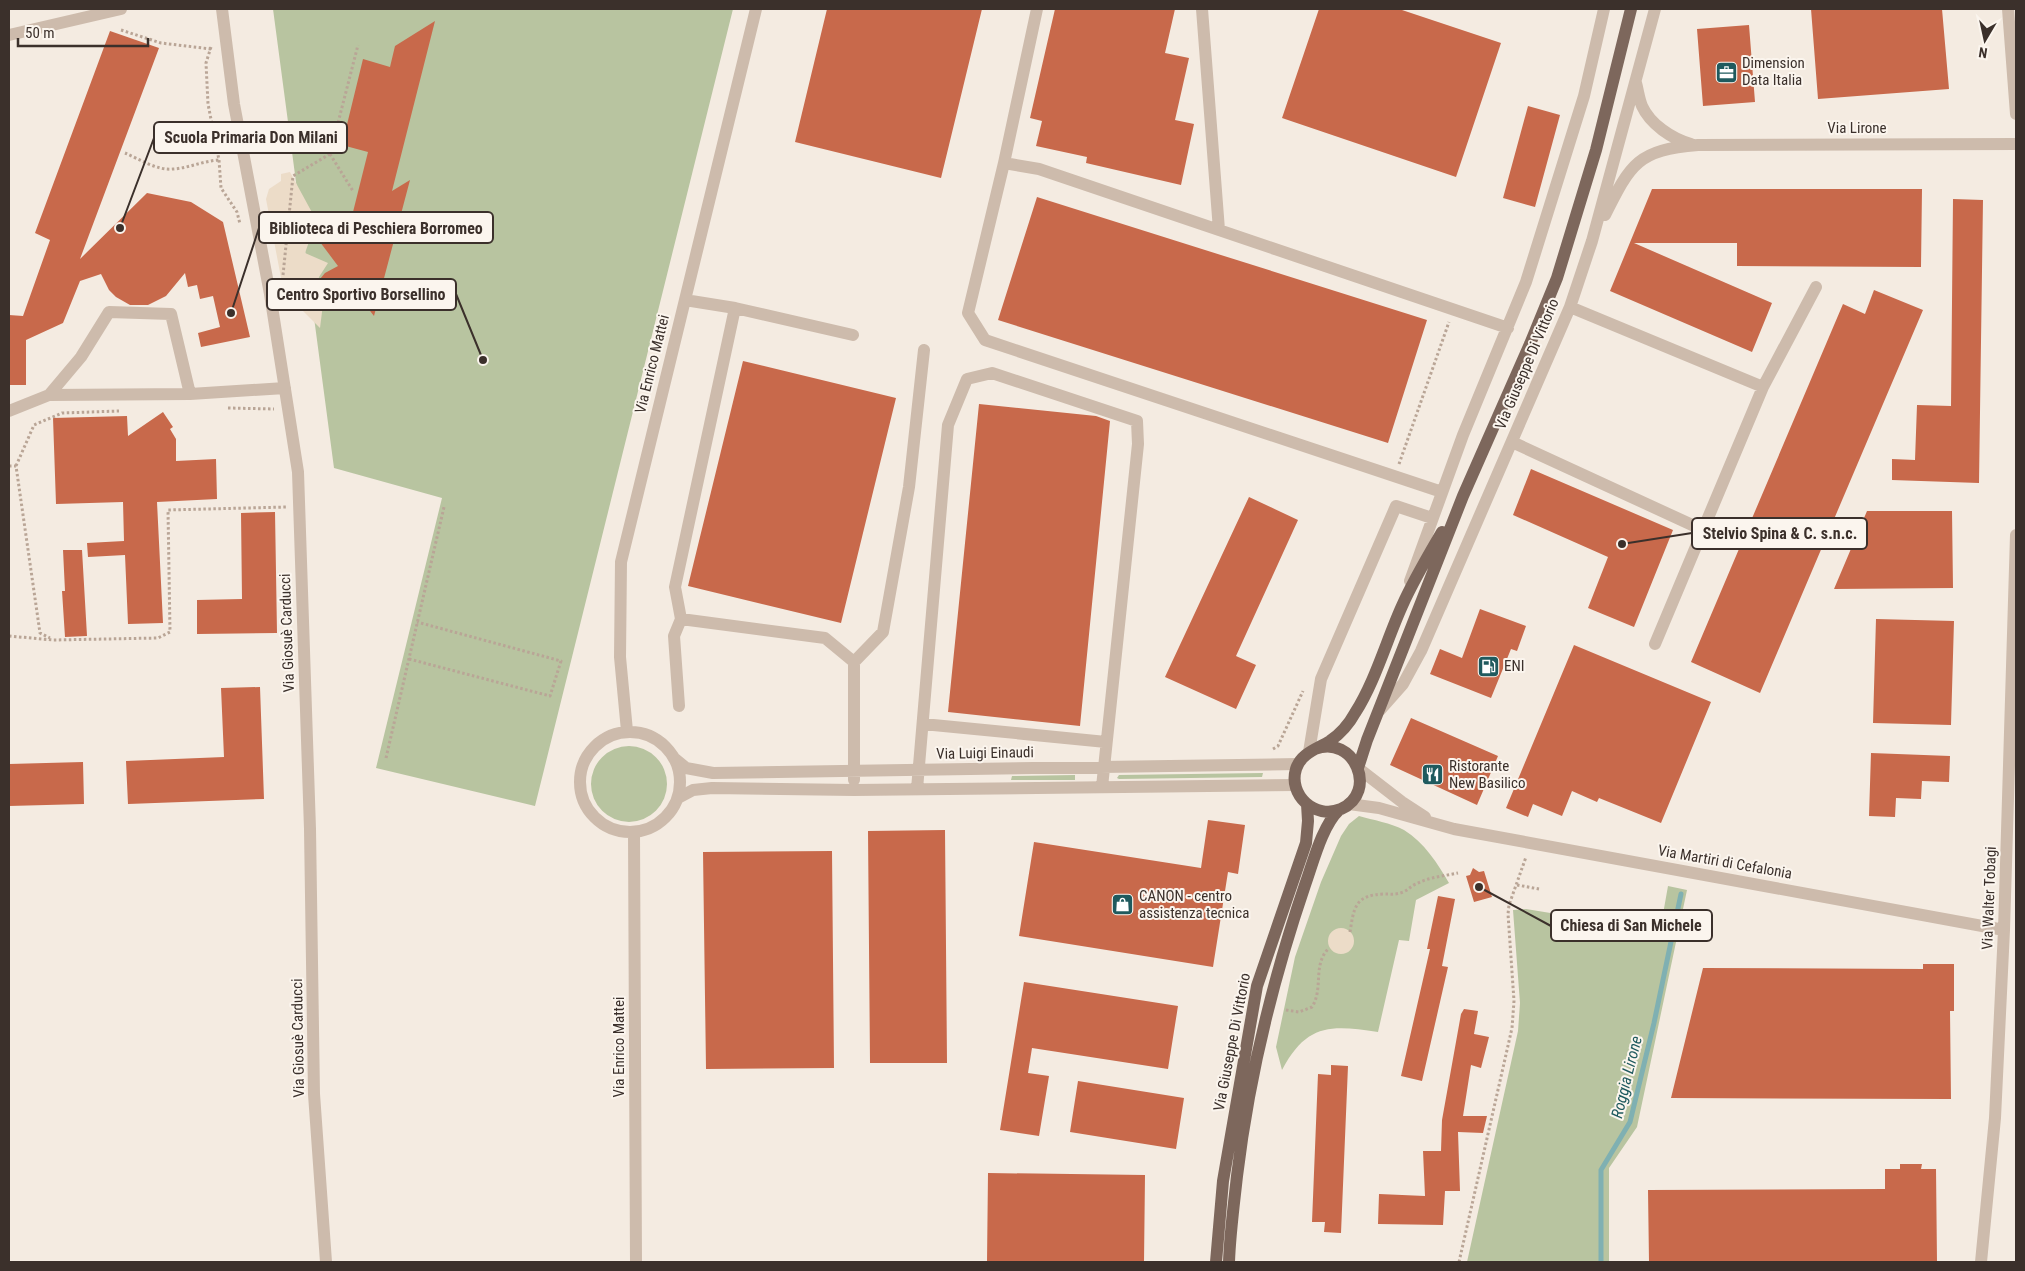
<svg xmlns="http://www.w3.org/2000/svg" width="2025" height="1271" font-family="'Roboto Condensed',sans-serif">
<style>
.green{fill:#b8c4a0}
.plaza{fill:#ecdcc8}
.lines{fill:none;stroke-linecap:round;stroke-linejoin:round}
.stream{stroke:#7fb0b2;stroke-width:5}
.building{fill:#c8694b}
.path{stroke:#b9a596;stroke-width:3;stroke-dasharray:2.5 2.5;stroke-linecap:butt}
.minor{stroke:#cdbbac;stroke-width:12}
.major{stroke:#7d675c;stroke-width:12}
.labels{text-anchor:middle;stroke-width:4;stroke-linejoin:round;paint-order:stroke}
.poi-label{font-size:15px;fill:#3b302b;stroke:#fbf5ee;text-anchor:start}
.street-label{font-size:15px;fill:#3b302b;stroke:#fbf5ee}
.water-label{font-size:16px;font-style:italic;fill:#1f5a5e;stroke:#fbf5ee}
.leader{fill:none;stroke:#3b302b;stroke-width:2}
.callout-dot{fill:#3b302b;stroke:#fbf5ee;stroke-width:2}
.callout{fill:#fbf5ee;stroke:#3b302b;stroke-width:2}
.callout-label{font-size:16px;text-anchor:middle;font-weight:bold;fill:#3b302b}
</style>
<rect width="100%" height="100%" fill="#f4ebe1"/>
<!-- green -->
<path class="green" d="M273,9h460l-198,797 -159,-38 66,-270 -108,-30z
M591 784a38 38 0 1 1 76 0a38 38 0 1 1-76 0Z
M1263,773l-1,4 -143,2 -2,-1 2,-3z
M1075,775v5h-64l1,-4z
M1359,816c14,4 32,7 45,14 20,12 34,34 45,53l-33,17 -7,41 -10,-1 -21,92c-47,-7 -71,-9 -96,38l-6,-23 19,-90 26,-75 20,-46 8,-12z
M1668,886l19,4 -50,237 -28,41v94h-142l51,-231 2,-28 -7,-93 13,-1 134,22z"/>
<!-- plaza -->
<path class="plaza" d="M290,172l31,57 -11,10 -5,14 23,10 -9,14 -2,11 6,16 -3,24 -22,-22 -7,-22 -9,-1 -16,-84 3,-10 12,-8v-7z
M1328 941a13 13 0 1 1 26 0a13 13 0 1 1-26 0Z"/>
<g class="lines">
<!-- stream -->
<path class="stream" d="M1601,1262v-92l29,-48 24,-99 27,-129"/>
</g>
<!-- building -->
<path class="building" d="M827,9h155l-41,169 -146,-36z
M1055,9h120l-10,44 24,5 -14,62 19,4 -13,61 -95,-22 1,-6 -51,-11 6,-25 -12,-3z
M1319,9h80l102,34 -45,134 -174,-59z
M1811,9h131l7,80 -131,10z
M435,21l-43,170 18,-11 -36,136 -17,-22 -10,9 -8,3 -8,-1 -6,-4 -5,-6 -2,-8 2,-8 5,-6 13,-7 -21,-28 35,-22 16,-64 -26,-7 21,-86 27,8 5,-21z
M1749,25l6,77 -52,4 -6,-77z
M110,31l49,17 -79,211 67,-66 44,9 32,20 27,115 -49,10 -3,-14 22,-6 -7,-31 -13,3 -3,-14 -9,2 -3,-14 -19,23 -18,9h-18l-14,-8 -7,-7 -8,-16 -21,7 -17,42 -37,17v45h-17v-70l14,1 27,-76 -15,-7z
M1528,106l32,9 -25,92 -32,-9z
M1652,189h270l-1,78 -184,-1v-23h-103l138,60 -20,49 -142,-61z
M1037,197l390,123 -39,123 -390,-123z
M1953,199l30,1 -4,283 -87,-3v-21l23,1 2,-55 34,1z
M1874,290l49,20 -163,383 -69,-31 152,-358 22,10z
M743,361l153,37 -55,225 -153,-37z
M979,404l117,12 14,5 -30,305 -132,-14z
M163,412l10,15 -3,2 6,10v22l40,-2 1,40 -60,3 6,121 -35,1 -3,-69 -37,2 -1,-14 37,-2 -1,-39 -67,2 -3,-86 74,-2 1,20z
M1531,469l142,61 -39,97 -46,-19 20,-51 -95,-42z
M1249,497l49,23 -62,136 20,9 -20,44 -71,-32z
M1867,511h85l1,77 -119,1z
M275,512l2,121 -80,1v-34l45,-1 -1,-86z
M63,550h19l5,86 -22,1 -3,-46h3z
M1480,609l46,17 -9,25 -6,-2 -20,49 -61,-24 10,-25 22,9z
M1876,619l78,2 -3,104 -78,-2z
M1574,645l137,57 -50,121 -62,-25 -2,4 -25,-11 -10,25 -29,-12 -5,13 -22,-9z
M260,687l4,112 -136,5 -2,-43 98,-4 -3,-69z
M1411,718l87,38 -21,49 -87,-40z
M1871,753l79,3 -1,26 -27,-1 -1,18 -25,-1 -1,19 -26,-1z
M83,762l1,42 -75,2v-42z
M1208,820l37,5 -7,49 -10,-2 -15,95 -194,-31 15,-94 167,26z
M945,830l2,233h-77l-2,-232z
M832,851l2,217 -128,1 -3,-217z
M1473,868l6,4 5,-1 8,26 -18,5 -8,-26 4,-1z
M1438,896l17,3 -13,67 6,1 -26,114 -21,-5 29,-127h-3z
M1923,964h31v47h-4l1,88 -280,-1 32,-130 220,1z
M1024,982l154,24 -10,63 -136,-21 -4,25 21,3 -10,60 -39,-6z
M1464,1009l14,2 -4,23 15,3 -8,31 -10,-3 -8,51h24l-4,17 -25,-1 2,59h-15l-2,34 -65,-1 1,-30 46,2 -2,-45h18l1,-31 19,-106z
M1331,1065l17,1 -7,167 -17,-1 1,-10h-13l6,-148 13,1z
M1078,1081l106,17 -8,51 -106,-17z
M1900,1164h22l-1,5h15l1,93h-288l-1,-72 237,-1v-20h15z
M988,1173l157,2 -1,87h-157z"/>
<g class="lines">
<!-- path -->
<path class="path" d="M121,30l40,13 50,6
M211,47l-5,16 2,41 11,56 2,28 16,24 3,12
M125,153c14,6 33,18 48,16 16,-1 30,-8 46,-9
M330,154l23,37
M283,275l10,-99 37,-22 28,-109
M228,408l46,1
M1399,464l50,-142
M9,466h7l24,167 10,5
M16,466l18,-41 28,-12 57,-2
M9,636l44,4 105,-2 12,-6 -2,-122 118,-3
M409,659l141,37 11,-35 -144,-39
M1273,749l5,-3 25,-55
M386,758l58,-251
M1517,885l22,4
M1350,932c4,-25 5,-37 34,-38 6,0 12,1 19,-2 5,-2 8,-6 13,-8 13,-7 28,-8 42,-11
M1286,1010l13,2 13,-5c12,-19 0,-42 17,-59
M1459,1262l53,-234 2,-27 -6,-87 1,-9 17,-48"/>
<!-- minor -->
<path class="minor" d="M222,9l12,95 36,190 28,178 12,357 4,265 12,168
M1037,9l-33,154 35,6 469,159
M1202,9l17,221
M2008,9l8,105
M9,35l112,-26
M1636,83c2,7 3,16 6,23 8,18 30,33 49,38
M1004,163l-36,150 17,27 457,152
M1605,215c26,-52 33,-65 93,-70l318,-1
M685,300l50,8
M1570,307l193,80 -108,257
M1763,387l53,-100
M190,394l-19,-80 -62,-2 -28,45 -32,38 141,-1 95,-6
M9,411l40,-16
M1512,442l191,88
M1410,581l53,-146 63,-153 58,-186 20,-87
M681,619l-6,-32 60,-279 118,27
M679,706l-5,-70 7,-17 144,19 29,24
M1380,710l23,-26 18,-33 149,-344 22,-66 63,-232
M923,724l183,18
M627,731l-7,-74 1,-95 135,-553
M580 782a50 50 0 1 1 100 0a50 50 0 1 1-100 0Z
M1309,752l12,-73 75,-173 36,12
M675,759l11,9 27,5 585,-9
M1358,768l44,34 23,15
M854,780v-118l29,-30 26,-145 15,-137
M917,789l31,-364 19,-46 25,-6 145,48 1,23 -36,343
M678,798l15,-8 19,-2 142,2 441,-5
M1349,804l30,4 75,21 550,101
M634,833l2,429
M1981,1262l14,-144 9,-188 12,-395"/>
<!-- major -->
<path class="major" d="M1315,749c39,-15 64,43 26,60 -26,11 -53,-14 -45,-40 5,-16 21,-20 34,-28 10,-7 19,-17 25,-28 20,-31 32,-74 47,-107 11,-25 26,-50 40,-74
M1358,768l9,-28 96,-244 67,-152 27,-66 39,-128 35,-141
M1216,1262l7,-81 34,-195 49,-143 2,-22 -1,-17
M1229,1262c1,-29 5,-58 8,-86 12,-100 36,-197 68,-291 8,-22 17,-59 34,-75"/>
</g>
<!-- icons -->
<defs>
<symbol id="office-square" viewBox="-11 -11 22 22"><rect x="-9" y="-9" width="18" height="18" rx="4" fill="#1f5a5e" stroke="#fbf5ee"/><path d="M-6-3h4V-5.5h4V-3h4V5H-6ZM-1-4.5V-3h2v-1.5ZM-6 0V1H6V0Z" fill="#fff"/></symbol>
<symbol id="fuel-square" viewBox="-11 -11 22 22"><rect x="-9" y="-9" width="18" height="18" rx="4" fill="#1f5a5e" stroke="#fbf5ee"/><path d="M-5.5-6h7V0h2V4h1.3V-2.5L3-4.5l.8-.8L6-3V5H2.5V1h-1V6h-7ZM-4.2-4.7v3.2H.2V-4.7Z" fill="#fff"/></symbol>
<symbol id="restaurant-square" viewBox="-11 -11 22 22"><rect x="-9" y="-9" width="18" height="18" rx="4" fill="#1f5a5e" stroke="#fbf5ee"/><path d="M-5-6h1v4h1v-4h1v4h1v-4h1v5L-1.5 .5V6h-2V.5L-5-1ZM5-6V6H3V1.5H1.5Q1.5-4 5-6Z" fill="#fff"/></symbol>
<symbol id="shop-square" viewBox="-11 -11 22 22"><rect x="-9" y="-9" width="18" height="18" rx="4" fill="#1f5a5e" stroke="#fbf5ee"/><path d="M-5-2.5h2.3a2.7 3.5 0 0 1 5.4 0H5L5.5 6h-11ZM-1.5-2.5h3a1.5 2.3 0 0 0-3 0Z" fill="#fff"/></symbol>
</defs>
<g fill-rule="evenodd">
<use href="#office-square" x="1714" y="60" width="25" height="25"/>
<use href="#fuel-square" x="1476" y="654" width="25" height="25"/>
<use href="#restaurant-square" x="1420" y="762" width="25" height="25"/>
<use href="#shop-square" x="1110" y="892" width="25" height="25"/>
</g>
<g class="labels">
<!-- poi labels -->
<g class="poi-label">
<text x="1742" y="68">Dimension<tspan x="1742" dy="17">Data Italia</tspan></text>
<text x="1504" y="671">ENI</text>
<text x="1449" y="771">Ristorante<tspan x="1449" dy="17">New Basilico</tspan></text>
<text x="1139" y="901">CANON - centro<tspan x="1139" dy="17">assistenza tecnica</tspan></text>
</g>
<!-- street labels -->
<g class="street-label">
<text x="1857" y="133">Via Lirone</text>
<text transform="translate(652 364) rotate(-76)" y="5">Via Enrico Mattei</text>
<text transform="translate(1527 364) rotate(-67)" y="5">Via Giuseppe Di Vittorio</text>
<text transform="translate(287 633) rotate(-92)" y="5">Via Giosuè Carducci</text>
<text transform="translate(985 753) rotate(-1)" y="5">Via Luigi Einaudi</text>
<text transform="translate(1725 862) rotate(10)" y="5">Via Martiri di Cefalonia</text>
<text transform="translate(1989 898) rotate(-88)" y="5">Via Walter Tobagi</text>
<text transform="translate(298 1038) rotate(-91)" y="5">Via Giosuè Carducci</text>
<text transform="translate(1232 1042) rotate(-79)" y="5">Via Giuseppe Di Vittorio</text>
<text transform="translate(619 1047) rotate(-90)" y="5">Via Enrico Mattei</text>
</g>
<!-- water labels -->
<g class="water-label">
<text transform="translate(1626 1077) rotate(-76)" y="6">Roggia Lirone</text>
</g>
</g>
<!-- callouts -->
<path class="leader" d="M120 228L154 138M231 313L259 228M483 360L456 294M1622 544L1692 533M1479 887L1551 926"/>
<g class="callout-dot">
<circle cx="120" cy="228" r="5"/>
<circle cx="231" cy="313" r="5"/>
<circle cx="483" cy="360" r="5"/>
<circle cx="1622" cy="544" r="5"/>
<circle cx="1479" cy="887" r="5"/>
</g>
<g class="callout">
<rect x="154" y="122" width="193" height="31" rx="5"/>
<rect x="259" y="212" width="234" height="31" rx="5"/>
<rect x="267" y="279" width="189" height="31" rx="5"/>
<rect x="1692" y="518" width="175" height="31" rx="5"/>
<rect x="1551" y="910" width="161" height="31" rx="5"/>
</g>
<g class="callout-label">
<text x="251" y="143">Scuola Primaria Don Milani</text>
<text x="376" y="234">Biblioteca di Peschiera Borromeo</text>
<text x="361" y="300">Centro Sportivo Borsellino</text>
<text x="1780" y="539">Stelvio Spina &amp; C. s.n.c.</text>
<text x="1631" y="931">Chiesa di San Michele</text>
</g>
<!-- border -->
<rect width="2025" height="1271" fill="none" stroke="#3b302b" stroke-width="20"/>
<!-- north arrow -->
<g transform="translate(1985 40) rotate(189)" stroke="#fbf5ee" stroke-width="4" paint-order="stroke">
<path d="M0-4L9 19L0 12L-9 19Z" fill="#3b302b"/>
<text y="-8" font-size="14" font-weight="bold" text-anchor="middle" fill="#3b302b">N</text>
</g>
<!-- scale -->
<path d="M18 38v8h130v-8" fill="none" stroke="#3b302b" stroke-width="2.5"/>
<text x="25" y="38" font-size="15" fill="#3b302b" stroke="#fbf5ee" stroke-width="4" paint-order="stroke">50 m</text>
</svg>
